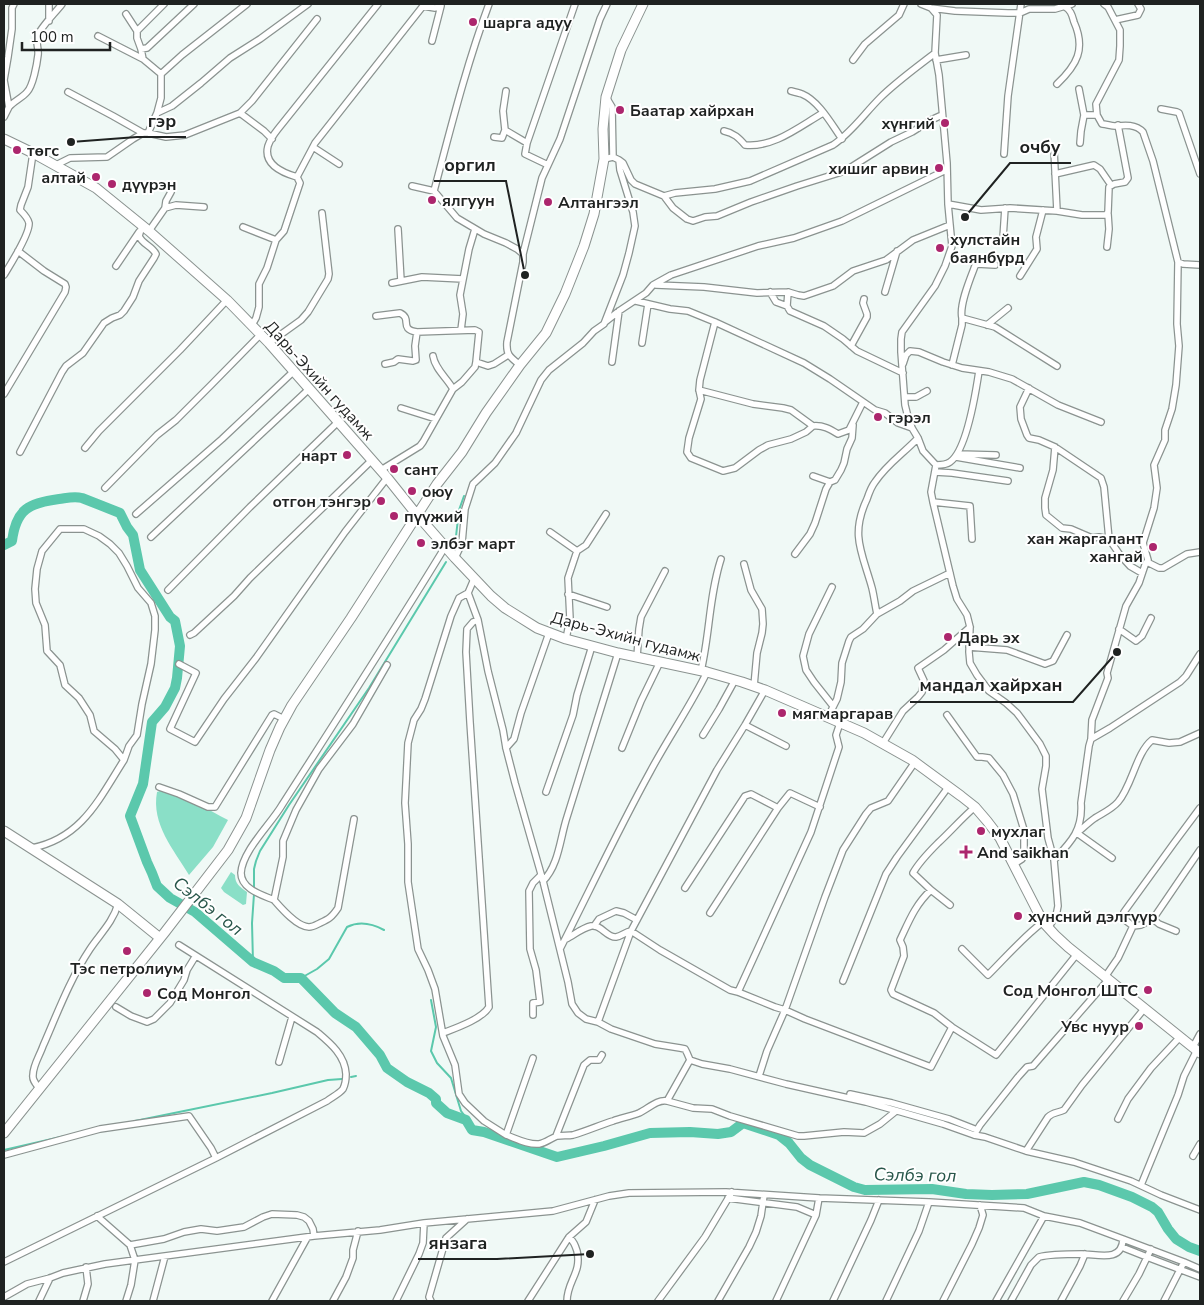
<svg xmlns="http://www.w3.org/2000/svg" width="1204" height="1305" font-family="'Nunito Sans',sans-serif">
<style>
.green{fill:#8adfc7}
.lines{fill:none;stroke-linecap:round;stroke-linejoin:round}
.stream{stroke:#5bc8ac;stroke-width:2}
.river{stroke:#5bc8ac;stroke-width:10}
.street-casing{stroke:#8b9390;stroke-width:8}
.secondary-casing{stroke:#8b9390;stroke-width:11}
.street{stroke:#fff;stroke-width:5.5}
.secondary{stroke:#fff;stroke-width:9}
.poi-dot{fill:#ac266d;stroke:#fff;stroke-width:2}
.labels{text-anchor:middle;stroke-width:4;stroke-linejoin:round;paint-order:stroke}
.poi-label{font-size:16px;font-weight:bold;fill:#1f2221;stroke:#fff;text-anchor:start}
.street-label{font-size:16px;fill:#1f2221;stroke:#fff}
.water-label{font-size:18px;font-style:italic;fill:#28564a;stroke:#fff}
.leader{fill:none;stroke:#1f2221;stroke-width:2}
.callout-dot{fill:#1f2221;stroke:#fff;stroke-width:2}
.callout-label{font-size:18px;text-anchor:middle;font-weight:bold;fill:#1f2221;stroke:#fff;stroke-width:4;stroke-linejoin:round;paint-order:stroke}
</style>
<rect width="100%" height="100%" fill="#f0f9f6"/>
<!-- green -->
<path class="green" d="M160,791c23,2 48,19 68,29l-15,27 -24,28c-15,-25 -38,-51 -32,-83z
M231,872l4,3c0,9 5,12 12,17l-1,12 -3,1 -19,-13 -3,-4z"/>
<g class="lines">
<!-- stream -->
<path class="stream" d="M455,545l4,-35 5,-14
M254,889v-20l2,-8 4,-10 29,-46 80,-117 77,-126
M253,962l-1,-39 2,-29
M301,978l16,-9 12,-10 18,-32c12,-6 26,-3 37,3
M431,1000l5,27 -5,24 6,12 14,15 10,33 11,14 12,7
M351,1077l5,-1
M135,1121l137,-28 56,-13 14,-1
M4,1150l61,-14"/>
<!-- river -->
<path class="river" d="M4,545l8,-4c4,-32 17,-38 47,-42 8,-1 15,-3 23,-1l38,15 7,14 6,8 7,35 30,47 5,4 5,25 -3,32 -2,10 -10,19 -13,15 -9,62 -13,32 17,46 5,11 5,13 13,12 25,14 58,50 21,9 10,7h17l34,35 21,14 24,28 7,13 20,14 22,11 7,6v4l11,10 19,7 6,10 12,2 73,25 47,-11 46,-13 40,-1 28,2 13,-2 12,-9 36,12 10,8 12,15 9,7 44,22 11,3 67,-1 34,5 26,1 35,-1 57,-12 15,3 33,12 20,10 6,5 10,17 8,10 13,8 11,4"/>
<defs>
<path id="street" d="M489,4c-23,62 -38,123 -55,187l23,27 27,16 22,9 11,6 6,5v8l-16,80c-1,13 3,15 13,23
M921,4l10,4 6,7 -2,38 4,22 8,88 1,41 4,42 -7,20 -10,20 -33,46 -1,7v13l4,53 3,12 4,11 6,10 5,13 13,14 -5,27 2,10 20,84 4,13 10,16 3,12 -1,25 1,11 7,12 12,16 17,12 11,10 23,31 6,12v10l-4,23 6,49 6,22
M1104,4l4,3 12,23v16l-1,14 -23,44 1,11 5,9c4,0 9,2 13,2 10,-1 21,-2 28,6l10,29 25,101
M931,8l24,3 53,2h12l9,-4h26l17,-5
M126,14l11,17v7l4,11 2,10 18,15v24l-4,15 -9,20
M1115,20l23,-5 3,-6 -3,-5
M49,21v-17
M137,31l27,-27
M98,36l45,23
M432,41l9,-35
M141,49l6,-1 47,-44
M853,60l12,-16 34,-29 5,-11
M936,60l30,-5
M161,74l21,-19 65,-51
M1057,84c20,-19 29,-35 17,-62 -2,-7 -3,-12 -10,-16
M1079,89l5,26
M506,91l-3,20 2,19 22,13
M791,91c4,1 8,2 11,3 17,7 30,31 40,45
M68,92l45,24 30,17
M606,97l6,10 1,50
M9,107c5,-6 13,-9 18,-15 6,-6 10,-28 11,-37 1,-7 -3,-13 0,-20 3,-8 18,-23 24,-31
M1161,109l16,3 2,1 21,61
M157,113l15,-7 29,-23 29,-25 30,-19 48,-35
M240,113l24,18 8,8
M4,117l5,-10 -5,-27 4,-23 4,-28v-21l2,-4
M724,131c10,2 15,7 21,14 29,3 55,-19 78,-32
M494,137l8,1 3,-8
M1080,143l1,-12 3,-16h13
M313,147l26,17
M1054,150l3,61
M1004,154l4,-58 13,-92
M619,160l4,3 8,17 4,4 29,12 9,12 14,11 6,2 12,-4 12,-1 34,-14 46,-16 48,-15 46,-29 21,-10 19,-12 11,-5
M56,165l14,-7 37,-1 26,-18 10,-6h5l18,4 19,-2 55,-22 12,-12 65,-82
M548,165l-23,-11 2,-11 48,-139
M1055,174l39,-9 6,4 11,16
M297,177c-14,-4 -34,-12 -29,-31 2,-6 6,-12 10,-17l100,-125
M412,186l22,5
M664,196l11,-3 40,-4 35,-8 83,-36c19,-13 31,-31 47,-47 16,-16 37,-31 55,-45
M948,204l33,6 29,-2 47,3 25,4h24l2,-3 1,-25 5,-3 11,-2 3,-4 -10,-53
M165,208l11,-3 28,2
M243,227l33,13
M398,229l3,52
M149,231l16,-23 1,-7 5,-9
M1003,238l2,-30
M1107,247l2,-18 -1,-15
M523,254l19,-76 18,-39 40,-120 7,-15
M116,266l23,-34
M4,275c6,-10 26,-41 25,-52 -1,-5 -5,-9 -9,-13l1,-5 7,-18 5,-34
M1020,276l17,-27 -1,-12 7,-27
M392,283l30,-6 41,2
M656,285l48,2 53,6 31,-1 10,3 6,1 29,-10 20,-15 33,-11 27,-20 37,-15
M770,292l6,10 11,4
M788,292l-1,14 3,5 34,15 19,13 14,12 46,22
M885,292l12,-41
M636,301l34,8 18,2 27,11 89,41 26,16 45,31 10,3 13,10 14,5
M376,316l24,-3c13,6 -2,16 17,19l58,-2 4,2 -3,30 12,4 6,-2 14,-9
M962,318c-3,-13 8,-39 13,-52l2,-2 18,1
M605,322l14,-11 27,-18 7,-8 18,-10 87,-29 36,-8 48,-17 104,-51
M715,322l-15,58 -1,10 2,9 -12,39 -2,14 4,6 32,13 12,-3 24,-18 9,-5 23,-6 15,-7 7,-6
M252,325l4,-7 3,-11v-23l8,-16 9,-28 8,-9 16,-48 -3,-6 18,-34 108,-137 12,2 6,-2v-2
M987,325l21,-17
M461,330l2,-16 -3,-19 9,-46 6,-20
M269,343l32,-23 7,-8 20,-33 1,-5 -7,-61
M642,343l6,-39
M851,346l16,-29v-3l-4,-11 1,-4
M433,356c2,13 14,22 20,33
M612,362l7,-51
M385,364l9,-2 4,-3 15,2 3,-1 -1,-14 2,-14
M903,364l3,-9 4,-4 9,1 24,10 19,6 27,4 23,7 46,26 43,17
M952,365l10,-40v-7l33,9 62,39
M1029,388l-9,19 1,12 6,16 2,3 10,2 16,7 46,31 3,9 5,52 11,16 10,11 12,7
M699,390l54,14 30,4 8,2 22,16c10,-1 17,3 25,8l11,-4 14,-28
M4,394l61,-102 1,-5 -1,-3 -21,-13 -26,-20
M905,397h11l11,-6
M401,408l35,11
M1055,447l-2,23 -8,28v10l1,7 16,13 9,1 21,9 7,-1 10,2
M85,448l14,-17 81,-81 47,-50
M20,452l42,-80 4,-6 17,-13 21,-30 8,-5 8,-3 4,-4 9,-14 6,-16 15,-23 2,-4c-4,-8 -14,-10 -17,-18l3,-10
M958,454l38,1
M956,457l64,11
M936,465c5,0 10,0 14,-3 17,-12 26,-71 29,-91
M381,470l39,-24 3,-4 30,-53 9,-7 13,-15 1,-5
M935,472l17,1 56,8
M813,476l17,6
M105,488l52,-53 19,-15 35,-35 50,-51
M933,502l37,4 2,33
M136,514l86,-75 72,-68
M550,532l27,19 -9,27 2,41 -4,20
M151,537l158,-148
M577,551l9,-6 20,-31
M795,554l15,-20 5,-11 11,-34 4,-7 5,-2 6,-10 3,-7 3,-14 5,-11 1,-13
M455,558l7,-15 3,-34 8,-25 22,-21 21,-30 25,-53 8,-10 34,-27 11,-12 10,-7 19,-49 6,-22 6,-27 -2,-14 -13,-42 -1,-10 -6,-3 -9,2
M1147,562l12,6h4l24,-14 13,-2
M744,564l7,26 11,19 1,15 -1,9 -5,20 -3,33
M474,579l-6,14 -9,5 -8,18 -26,83 -4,10 -7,11 -6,23 -3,60 3,41v38l10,67 10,21 7,19 8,47 12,29 4,29 6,9 19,18 22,14 27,-77
M832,587l-23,47 -6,22 3,14 8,12 19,24
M168,590l82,-83 88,-85
M468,593l10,27 10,51 15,59 3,18 9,35 28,98 25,101 4,22 6,9 8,6 12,3 13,7 44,15 25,4 5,1 2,4 3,7 12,4 28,5 56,15 80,18 77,22 31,11 11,2 41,14 48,11 57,19 30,14 39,15
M568,594l39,13
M877,614c-2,-9 -3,-18 -5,-26 -10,-36 -22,-53 -5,-89 2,-6 4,-12 8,-17 12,-18 29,-29 43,-44
M1119,629l17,12 6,-5 9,-18
M190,635l4,-2 40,-37 16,-18 122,-118
M969,647l38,3 38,14 8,-3 14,-26
M637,657l2,-28 2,-12 24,-46
M179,664l17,9 -26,56 25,13 29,-43 32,-41 89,-126 42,-54
M701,671c9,-38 8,-75 20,-112
M947,715l30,42h5l7,1 14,17 10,19 11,36v23l-2,6 -8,5
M828,717l9,-18 4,-17 1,-19 7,-22 2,-4 12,-8 14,-15 23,-13 13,-10 37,-18
M745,725l41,21
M703,735l16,-26 16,-29
M1091,739l1,-19 16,-42 -1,-5 19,-67 13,-23 6,-18 3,-5 -5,-17 11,-35 3,-20 -3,-23 11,-25v-10l7,-21 4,-24 3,-39 -2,-22 1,-62 5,2 17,1
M883,743l20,-32 15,-14 4,-5 2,-11 -6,-13 26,-18 26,-23
M506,748l8,-9 7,-26 28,-80
M622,748l19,-47 19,-39
M159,787l20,7 29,13h7l57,-92 2,-1 10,5
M546,792l27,-77 4,-20 15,-49
M354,819l-16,89c-6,9 -9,11 -18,15 -4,2 -7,4 -11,4 -12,0 -28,-19 -35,-27l9,-43v-16l13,-31 23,-41 34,-45 34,-59
M32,848c50,-10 67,-49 92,-88l-9,-11 -21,-18 -4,-16 -11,-17 -14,-13 -5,-20 -13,-14 -2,-26 -9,-22 -1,-14 2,-20 5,-18 18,-22h24l15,7 11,8 9,9 8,13 11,22 13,15 4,13v14l-4,34 -9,40 -5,31 -8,11 -5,14
M1112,858l-35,-25c6,-5 12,-11 18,-15 8,-5 17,-9 23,-16 14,-16 18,-49 34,-62l17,3 11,-1 20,-9
M543,881c16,-16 17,-43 24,-64 17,-55 34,-109 51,-164
M685,888l60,-92 6,-2 27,14
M931,890c-16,15 -22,31 -31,50l3,7 1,9 -13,34 2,4 41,19 18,14 44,28 81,-101
M274,900c-12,-5 -33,-11 -33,-27 1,-22 30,-49 41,-68 55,-86 110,-171 163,-258
M950,905l-19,-15 -18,-17c6,-11 16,-21 25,-30 13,-12 24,-25 37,-36
M710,913l68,-105 12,-15 30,14
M1153,919l6,5 17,7
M594,926l5,-7 17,-8 8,2 13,7
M1133,926l-8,-6 -2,-4 1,-4 50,-69 26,-35
M1048,928l8,-12 2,-10 -4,-46c17,-18 29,-30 27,-57l8,-57 2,-7 19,-11 70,-46 6,-6 14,-22
M566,939c8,-4 16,-11 25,-13 10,-2 16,12 25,11 6,-1 9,-5 15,-6l29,19 70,40 8,2 37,15 10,3 20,9 126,48 21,-40
M560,949c30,-59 58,-119 90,-177 18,-34 40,-65 57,-100
M962,949l26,26c18,-18 35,-38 55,-53
M1105,977l13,-19 15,-32 8,-1 12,-6 47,-69
M843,981l43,-107 11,-17 52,-71
M738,992l73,-160 28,-85 -3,-12 4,-12
M116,1007l15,9 16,6 7,-3 16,-16 14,-23 3,-10 8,-13
M533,1015v-12l7,-1 -4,-32 -6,-21 -1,-58 4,-8 8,-8
M598,1022l33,-91 86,-161 28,-45 20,-35
M443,1033c13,-5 39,-14 46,-26l-19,-285 -4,-70 1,-23 6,-7 5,-2
M1193,1047l7,-13
M690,1060l-23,41 26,7 19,1 18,7 68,20h6l40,-4 20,1 16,-9 16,-13
M279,1062l13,-45
M759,1076l8,-25 18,-41 40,-113 18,-47 23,-36 5,-6 17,-7 27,-39
M39,1088c-3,-4 -7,-8 -6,-13 0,-10 7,-20 10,-29 14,-32 27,-67 47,-97 10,-15 23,-27 28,-45
M850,1094l42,9 57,16 28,11
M1118,1119l10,-20 23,-31 29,-31
M506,1135c11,4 22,10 33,9 7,-1 12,-6 18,-8 5,-1 11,0 16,-1 14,-4 27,-10 40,-14 9,-3 18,-5 26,-8 9,-4 18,-14 28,-12
M974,1135l6,-10 38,-48 9,-10 6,-1 75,-86
M556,1136l28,-71 6,-5h9l3,-5
M1026,1151l22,-34c5,-5 10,-4 16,-7l18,-25 62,-76
M4,1155l96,-26 89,-13 22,32 5,10
M1193,1156l7,-12
M1141,1185l37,-90 6,-19 13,-26
M728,1198l69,9 19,8
M97,1216l33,29 5,15 -4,25 -5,16
M130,1245l34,-6 20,-7 17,-3 16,2 27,-4 19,-10 9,-3 25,1 7,2 5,4 4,8 1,7
M1122,1247c26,11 52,20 78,30
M4,1262l212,-104 111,-57c5,-4 12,-7 16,-12 2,-4 3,-10 3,-15 -1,-19 -16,-31 -29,-42l-138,-87
M4,1297l23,-13 23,-6 13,-5 42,-9 209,-28 66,-6 44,-7 129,-12 56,-15 20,-3 97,-1 93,6
M39,1301l11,-23
M83,1301l5,-17 -2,-17
M153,1301l12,-45
M272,1301l35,-63
M333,1301l13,-24 7,-19v-8l5,-19
M396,1301l23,-47 4,-11 1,-20
M431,1301l-2,-4 17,-59 21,-19
M528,1301l41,-64 17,-15 9,-22
M567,1301c0,-20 15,-28 10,-50 -2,-6 -3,-9 -8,-14
M658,1301l47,-64 27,-45
M718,1301l31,-54 7,-15 5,-16 3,-21
M776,1301l40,-86 3,-17 110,4 95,6 20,8 36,7 43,16
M833,1301l38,-81 8,-20
M886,1301l33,-70 10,-29
M943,1301l29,-57 7,-16 4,-13 -3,-10
M996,1301l48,-85
M1011,1301l20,-36 8,-8c11,-3 31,-3 43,-3 15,0 40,9 41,-15l61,23 16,7
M1061,1301l19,-35 5,-12
M1123,1301l16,-27 12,-25
M1164,1301l20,-39"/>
<path id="secondary" d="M4,139l29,14 63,35 53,43 78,69 42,43 116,132 28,35 42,48 36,38 14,12 32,20 29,11 52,14 89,19 35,10 23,8 99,43 48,27 49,36 14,11 12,14 13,17 43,84 12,13 13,12 132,106
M4,831l114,73 42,34
M4,1133l161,-201 63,-82 18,-32 24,-68 10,-23 12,-22 59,-87 86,-134 25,-32 24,-39 34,-48 26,-32 19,-39 19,-48 10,-32 10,-55 -1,-30 3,-32 15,-47 22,-46"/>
</defs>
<!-- street casing -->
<use href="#street" class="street-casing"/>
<!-- secondary casing -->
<use href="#secondary" class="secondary-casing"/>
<!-- street -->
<use href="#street" class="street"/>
<!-- secondary -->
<use href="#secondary" class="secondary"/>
</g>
<!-- markers -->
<g class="poi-dot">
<circle cx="473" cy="22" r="5"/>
<circle cx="620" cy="110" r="5"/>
<circle cx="945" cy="123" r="5"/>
<circle cx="17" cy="150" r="5"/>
<circle cx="939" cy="168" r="5"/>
<circle cx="96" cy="177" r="5"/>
<circle cx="112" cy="184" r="5"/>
<circle cx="432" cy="200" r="5"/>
<circle cx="548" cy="202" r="5"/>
<circle cx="940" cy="248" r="5"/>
<circle cx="878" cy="417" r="5"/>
<circle cx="347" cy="455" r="5"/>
<circle cx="394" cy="469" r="5"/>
<circle cx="412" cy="491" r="5"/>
<circle cx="381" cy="501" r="5"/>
<circle cx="394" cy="516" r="5"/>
<circle cx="421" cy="543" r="5"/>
<circle cx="1153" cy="547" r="5"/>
<circle cx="948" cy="637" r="5"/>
<circle cx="782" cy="713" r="5"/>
<circle cx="981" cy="831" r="5"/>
<path d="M963.5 844.5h5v5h5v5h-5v5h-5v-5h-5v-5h5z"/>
<circle cx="1018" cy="916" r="5"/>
<circle cx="127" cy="951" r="5"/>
<circle cx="1148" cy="990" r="5"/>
<circle cx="147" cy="993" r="5"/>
<circle cx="1139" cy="1026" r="5"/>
</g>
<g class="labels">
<!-- poi labels -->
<g class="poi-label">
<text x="483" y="28">шарга адуу</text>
<text x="630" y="116">Баатар хайрхан</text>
<text x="935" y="129" text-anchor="end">хүнгий</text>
<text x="27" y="156">төгс</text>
<text x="929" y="174" text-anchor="end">хишиг арвин</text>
<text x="86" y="183" text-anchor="end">алтай</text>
<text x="122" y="190">дүүрэн</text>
<text x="442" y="206">ялгуун</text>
<text x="558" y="208">Алтангээл</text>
<text x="950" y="245">хулстайн<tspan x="950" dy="18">баянбүрд</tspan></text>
<text x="888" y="423">гэрэл</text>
<text x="337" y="461" text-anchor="end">нарт</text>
<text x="404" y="475">сант</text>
<text x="422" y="497">оюу</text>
<text x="371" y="507" text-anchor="end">отгон тэнгэр</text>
<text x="404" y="522">пүүжий</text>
<text x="1143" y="544" text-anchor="end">хан жаргалант<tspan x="1143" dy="18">хангай</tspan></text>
<text x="431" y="549">элбэг март</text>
<text x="958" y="643">Дарь эх</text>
<text x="792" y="719">мягмаргарав</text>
<text x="991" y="837">мухлаг</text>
<text x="977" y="858">And saikhan</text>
<text x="1028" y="922">хүнсний дэлгүүр</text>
<text x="127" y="974" text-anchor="middle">Тэс петролиум</text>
<text x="1138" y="996" text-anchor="end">Сод Монгол ШТС</text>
<text x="157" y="999">Сод Монгол</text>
<text x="1129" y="1032" text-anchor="end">Увс нуур</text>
</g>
<!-- street labels -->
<g class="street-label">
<text transform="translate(320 380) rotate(48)" y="6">Дарь-Эхийн гудамж</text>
<text transform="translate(626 636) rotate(15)" y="6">Дарь-Эхийн гудамж</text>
</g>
<!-- water labels -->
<g class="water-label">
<text transform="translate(208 906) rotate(38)" y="6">Сэлбэ гол</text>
<text transform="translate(915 1175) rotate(1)" y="6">Сэлбэ гол</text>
</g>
</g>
<!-- callouts -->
<path class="leader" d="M71 142L137 137H186M965 217L1010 163H1071M525 275L506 181H434M1117 652L1073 702H910M590 1254L497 1259H418"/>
<g class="callout-dot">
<circle cx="71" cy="142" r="5"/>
<circle cx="965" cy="217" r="5"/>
<circle cx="525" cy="275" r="5"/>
<circle cx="1117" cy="652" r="5"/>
<circle cx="590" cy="1254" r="5"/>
</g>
<g class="callout-label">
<text x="162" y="127">гэр</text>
<text x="1040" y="153">очбу</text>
<text x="470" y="171">оргил</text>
<text x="991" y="691">мандал хайрхан</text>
<text x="458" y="1249">янзага</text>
</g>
<!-- border -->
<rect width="1204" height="1305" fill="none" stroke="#1f2221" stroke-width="10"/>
<!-- scale -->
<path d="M22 42v8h88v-8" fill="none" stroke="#1f2221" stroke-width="2.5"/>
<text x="30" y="42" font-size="15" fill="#1f2221" stroke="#ffffff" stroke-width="4" paint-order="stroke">100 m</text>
</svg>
